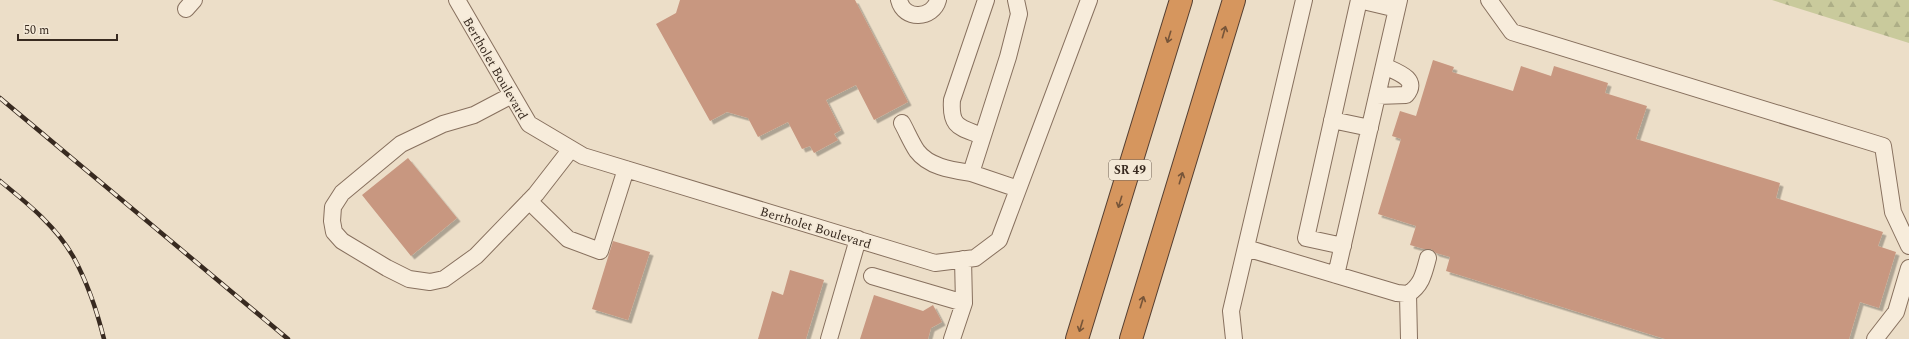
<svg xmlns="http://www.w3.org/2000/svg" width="1909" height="339" font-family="Spectral,serif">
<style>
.forest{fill:url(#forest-firs)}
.building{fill:#c89780;filter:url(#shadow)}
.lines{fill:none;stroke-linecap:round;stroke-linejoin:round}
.minor-casing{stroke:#87705e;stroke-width:18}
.highway-casing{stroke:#563f31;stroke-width:24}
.minor{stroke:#f7ecdb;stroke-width:16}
.highway{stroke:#d6965e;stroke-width:22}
.rail-casing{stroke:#382a20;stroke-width:4.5}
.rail{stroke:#f4e9d7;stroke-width:3;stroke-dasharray:9;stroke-linecap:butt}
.oneway{stroke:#775539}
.labels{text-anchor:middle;stroke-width:3.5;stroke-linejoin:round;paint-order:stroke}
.shield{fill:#f4e9d7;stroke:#706357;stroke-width:1}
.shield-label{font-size:12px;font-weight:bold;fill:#382a20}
.street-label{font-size:13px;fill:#382a20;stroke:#f4e9d7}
</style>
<defs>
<pattern id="forest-firs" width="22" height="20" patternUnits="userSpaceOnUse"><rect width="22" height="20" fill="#c9ca9c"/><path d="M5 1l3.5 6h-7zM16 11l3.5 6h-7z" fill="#adae86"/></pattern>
<filter id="shadow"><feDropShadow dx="3.5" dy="3.5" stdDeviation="0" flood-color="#0004"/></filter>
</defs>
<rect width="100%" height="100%" fill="#ecdec8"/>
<!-- forest -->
<path class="forest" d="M1772,0h137v43z"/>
<!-- building -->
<path class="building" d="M680,0h175l53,102 -34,18 -18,-35 -30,15 15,30 -7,4 4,6 -24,13 -4,-7 -8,3 -14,-27 -30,15 -10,-19 -21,-6 -17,9 -54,-97 20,-11z
M1433,60l21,7 -2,5 61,19 8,-25 30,10 3,-10 54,17 -3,10 42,13 -11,33 144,44 -4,15 107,34 -5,14 18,6 -17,56 -19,-6 -11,37h-184l-219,-68 4,-14 -14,-4 -5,-4h-7l-14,-4 6,-19 -38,-12 23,-75 -9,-3 8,-25 16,5z
M408,158l49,60 -46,38 -49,-61z
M613,241l37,11 -22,68 -36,-11z
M790,270l34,10 -18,59h-48l14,-48 11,4z
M874,295l49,16 10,-6 9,17 -11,6 -3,11h-68z"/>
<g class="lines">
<defs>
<path id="minor" d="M457,0l72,124 54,32 352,107 40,-5 24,-18 90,-240
M899,0c5,21 34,19 39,0
M1016,0l3,14 -11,43 -37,116 47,16
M1489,0l23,32 371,114 10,66 16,34
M186,9l8,-9
M512,95l-38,20 -31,9 -42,20 -59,49 -9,14 -1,14 2,11 8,9 45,27 22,11 21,3 14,-3 32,-23 60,-62 35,-45
M1377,96l29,-1c14,-16 -9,-23 -22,-29
M1332,120l38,8
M902,123c5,9 9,19 15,28 12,16 35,19 54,22
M982,136c-22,-9 -32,-8 -30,-36l34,-100
M529,201l39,38 32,12 26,-82
M1343,246l-37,-8 53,-238 38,9
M1246,248l151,45 11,1 1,45
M1336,275l63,-275
M872,276l92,27
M1408,294c14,-9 16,-21 20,-36
M829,339l29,-100
M952,339l12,-36 -1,-44
M1234,339l-3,-28 73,-311
M1875,339l21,-27 13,-44"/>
<path id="highway" d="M1077,339l104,-339
M1131,339l103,-339"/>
</defs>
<!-- minor casing -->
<use href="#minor" class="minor-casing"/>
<!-- highway casing -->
<use href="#highway" class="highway-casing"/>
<!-- minor -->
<use href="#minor" class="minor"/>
<!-- highway -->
<use href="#highway" class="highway"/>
<defs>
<path id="rail" d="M0,98l288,241
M0,181c27,22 57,46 74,77 14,26 23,53 30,81"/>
</defs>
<!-- rail casing -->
<use href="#rail" class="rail-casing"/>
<!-- rail -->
<use href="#rail" class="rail"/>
</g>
<!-- one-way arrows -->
<defs><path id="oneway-shaft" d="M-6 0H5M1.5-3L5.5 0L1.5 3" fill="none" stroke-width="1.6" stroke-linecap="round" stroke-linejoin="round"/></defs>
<g class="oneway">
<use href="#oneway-shaft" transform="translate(1224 32) rotate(-74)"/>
<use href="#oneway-shaft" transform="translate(1169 37) rotate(107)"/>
<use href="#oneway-shaft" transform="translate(1181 178) rotate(-73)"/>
<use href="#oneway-shaft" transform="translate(1120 202) rotate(107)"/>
<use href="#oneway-shaft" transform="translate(1142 302) rotate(-73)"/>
<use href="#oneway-shaft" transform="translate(1081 326) rotate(107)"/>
</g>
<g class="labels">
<!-- shield labels -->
<rect class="shield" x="1109" y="160" width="42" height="20" rx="3"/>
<g class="shield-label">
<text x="1130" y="174">SR 49</text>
</g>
<!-- street labels -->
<g class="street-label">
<text transform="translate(496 68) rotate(60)" y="5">Bertholet Boulevard</text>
<text transform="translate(816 227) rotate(17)" y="5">Bertholet Boulevard</text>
</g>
</g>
<!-- scale -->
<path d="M18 34v6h99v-6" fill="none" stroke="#382a20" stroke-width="2"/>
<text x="24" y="34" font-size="12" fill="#382a20" stroke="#f4e9d7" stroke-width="3" paint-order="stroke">50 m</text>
</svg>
